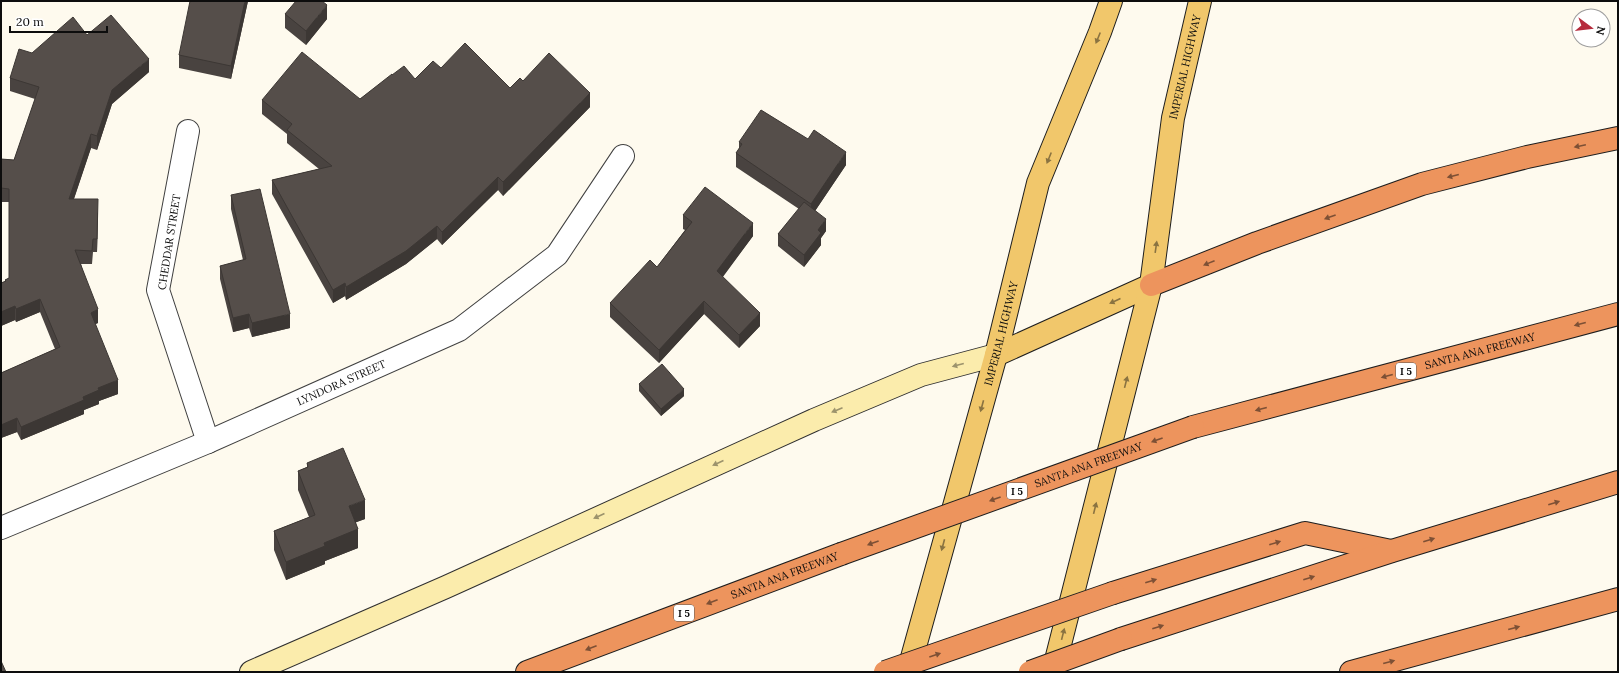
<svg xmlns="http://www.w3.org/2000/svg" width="1619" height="673" font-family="Lora,serif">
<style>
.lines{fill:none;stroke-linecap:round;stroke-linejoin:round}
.minor-casing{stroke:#404040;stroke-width:24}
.secondary-casing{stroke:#2f2f2f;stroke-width:24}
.primary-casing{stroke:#1e1e1e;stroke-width:24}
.motorway-casing{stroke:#1e1e1e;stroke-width:24}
.minor{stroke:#fff;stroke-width:22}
.secondary{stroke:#fbecac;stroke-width:22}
.primary{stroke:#f1c76b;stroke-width:22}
.motorway{stroke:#ed945d;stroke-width:22}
.motorway-bridge-casing{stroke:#1e1e1e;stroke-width:24;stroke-linecap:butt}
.motorway-bridge{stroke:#ed945d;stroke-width:22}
.wall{fill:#494340}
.shaded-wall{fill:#3c3734}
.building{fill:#554e4a;stroke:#3c3734}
.oneway{fill:#8a7341}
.oneway2{fill:#7d5035}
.oneway3{fill:#9c936c}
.labels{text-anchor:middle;stroke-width:4;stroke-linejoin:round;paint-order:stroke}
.shield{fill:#fff;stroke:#565656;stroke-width:1}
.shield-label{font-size:10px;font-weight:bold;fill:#0d0d0d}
.street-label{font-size:11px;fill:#0d0d0d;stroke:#fff}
</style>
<rect width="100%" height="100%" fill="#fefaee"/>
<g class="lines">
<defs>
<g id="minor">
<path d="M188,131l-30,159 50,152"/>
<path id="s1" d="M1,528l207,-86 251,-112 98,-75 66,-99"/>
</g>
<path id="secondary" d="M251,672l195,-85 368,-167 107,-45 75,-20"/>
<g id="primary">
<path d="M996,355l155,-70"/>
<path id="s2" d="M908,672l88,-317 42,-172 62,-151 11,-31"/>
<path id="s3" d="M1053,672l98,-387 22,-167 27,-117"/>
</g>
<g id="motorway">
<path d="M1151,285l106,-42 165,-59 105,-27 91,-19"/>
<path id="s4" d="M1193,427l425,-113"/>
<path d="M1113,593l192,-60 86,18"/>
<path d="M1121,639l271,-88 226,-69"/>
<path id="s5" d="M527,672l314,-118"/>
<path d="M1351,672l267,-73"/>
</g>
</defs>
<!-- minor casing -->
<use href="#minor" class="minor-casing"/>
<!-- secondary casing -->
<use href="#secondary" class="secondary-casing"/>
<!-- primary casing -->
<use href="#primary" class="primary-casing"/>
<!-- motorway casing -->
<use href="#motorway" class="motorway-casing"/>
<!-- minor -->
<use href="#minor" class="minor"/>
<!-- secondary -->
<use href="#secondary" class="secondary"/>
<!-- primary -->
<use href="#primary" class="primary"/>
<!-- motorway -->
<use href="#motorway" class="motorway"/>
<defs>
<g id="motorway-bridge">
<path id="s6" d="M841,554l352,-127"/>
<path d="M885,672l228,-79"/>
<path d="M1030,672l91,-33"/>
</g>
</defs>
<!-- motorway-bridge casing -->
<use href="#motorway-bridge" class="motorway-bridge-casing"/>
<!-- motorway-bridge -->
<use href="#motorway-bridge" class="motorway-bridge"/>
</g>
<!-- wall -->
<path class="wall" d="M248,1l-17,78 -52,-11v-13z
M285,14l42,5 -21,26 -21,-17z
M87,35l62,37 -37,32 -15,46 -6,-2 -17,51 24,14 -1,39h-4l-1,12h-11l17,59 -3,1 23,70 -19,7v3l-15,6v4l-63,26 -4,-8 -16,6v-65l54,-24 -15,-37 -24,10 -1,-2 -14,6v-43l4,-1v-2l4,-2v-76h-8v-43l13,1 21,-61 -25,-8v-13l22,-25z
M441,68l69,20 13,-7 67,26 -87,89 -5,-6 -56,55 -5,-6 -31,25 -60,36 -1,-4 -12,7 -61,-109v-14l47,-11 -32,-26v-9l-25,-20v-14l98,-1 32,-24 23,4z
M739,142l107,23 -31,46 11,20 -5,7v7l-17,22 -26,-21v-12l21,-25 -63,-42v-14l3,-4z
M231,195l59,133 -38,9 -3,-9 -16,4 -13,-53v-13l23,-6 -12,-51z
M683,215l70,21 -31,41 38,49 -21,22 -35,-34 -45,49 -49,-46v-14l47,-36 28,-37 -2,-1z
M639,384l45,12 -23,20 -22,-25z
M307,463l58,56 -9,3 2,26 -33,13v3l-39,16 -12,-30v-19l35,-14 -11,-27v-19l9,-4z"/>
<!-- shaded-wall -->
<path class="shaded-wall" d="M245,1h3l-17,78v-13z
M327,5v14l-21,26v-14z
M149,59v13l-37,32 -15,46v-14l15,-46z
M590,93v14l-87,89v-14z
M91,134v14l-22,65v-14z
M846,152v13l-35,52v-13z
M498,177v13l-56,55v-13z
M98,199v14l-1,39v-13z
M826,219v12l-5,7v7l-17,22v-12l14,-25z
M753,223v13l-36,49v-14z
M437,226v13l-31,25 -60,36v-13z
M345,283v13l-12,7v-13z
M40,299v13l-24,10v-13z
M704,301v13l-45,49v-13z
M15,306v14l-14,6v-14z
M98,309v14l-7,3v-13z
M760,313v13l-21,22v-13z
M249,314v14l-16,4v-14z
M290,314v14l-38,9v-14z
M118,380v14l-19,7v3l-15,6v4l-63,26v-13l62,-30 15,-9z
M684,389v7l-23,20v-7z
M17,418v14l-16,6v-13z
M365,500v19l-16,6v-19z
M358,529v19l-33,13v3l-39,16v-18l38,-19z"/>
<!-- building -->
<path class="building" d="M190,1h55l-14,65 -52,-11z
M296,1h26l5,4 -21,26 -21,-17z
M111,15l38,44 -37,31 -15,46 -6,-2 -22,65h29l-1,40h-4l-1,12 -17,-1 23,59 -7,4 27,67 -20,8 1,2 -16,7 1,3 -63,27 -4,-9 -16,7v-52l59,-26 -20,-48 -24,10 -1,-3 -14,6v-29l5,-2 -1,-1 4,-2v-89l-8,-1v-29l13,1 25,-73 -29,-9 9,-29 13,4 41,-36 14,18z
M465,43l45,45 10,-10 3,3 26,-28 41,40 -87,89 -5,-5 -56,55 -5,-6 -31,25 -60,36 -1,-4 -12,7 -61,-110 60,-14 -45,-36 5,-6 -30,-24 40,-48 58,47 32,-25v1l12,-9 11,13 18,-18 8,7z
M761,110l47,29 6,-9 32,22 -35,52 -75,-51 6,-9 -3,-2z
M705,187l48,36 -36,48 43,42 -21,22 -35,-34 -45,49 -49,-47 40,-43 7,7 35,-45 -9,-7z
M260,189l30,125 -38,9 -3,-9 -16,4 -13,-52 26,-7 -15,-64z
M804,202l22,17 -8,11 3,3 -17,22 -26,-21z
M662,364l22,25 -23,20 -22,-25z
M343,448l22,52 -16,6 9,23 -34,14 1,3 -39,16 -12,-31 41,-16 -17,-44 10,-4 -1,-4z
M1,661l5,11h-5z"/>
<!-- one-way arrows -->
<defs><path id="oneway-solid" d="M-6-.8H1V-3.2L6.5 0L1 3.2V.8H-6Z"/></defs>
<g class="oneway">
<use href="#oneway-solid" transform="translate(1098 38) rotate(112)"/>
<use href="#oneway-solid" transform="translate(1049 158) rotate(112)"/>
<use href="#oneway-solid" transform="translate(1156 247) rotate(-82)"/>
<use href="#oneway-solid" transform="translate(1115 301) rotate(156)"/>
<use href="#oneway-solid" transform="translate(1126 382) rotate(-76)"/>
<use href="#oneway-solid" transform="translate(982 406) rotate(105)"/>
<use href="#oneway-solid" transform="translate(1095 508) rotate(-76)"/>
<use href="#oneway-solid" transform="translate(943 545) rotate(105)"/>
<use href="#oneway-solid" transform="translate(1063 634) rotate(-76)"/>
</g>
<g class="oneway2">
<use href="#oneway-solid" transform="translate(1580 146) rotate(168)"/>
<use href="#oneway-solid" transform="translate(1453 176) rotate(166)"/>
<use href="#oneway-solid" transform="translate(1330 217) rotate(160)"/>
<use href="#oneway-solid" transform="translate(1209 263) rotate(158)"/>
<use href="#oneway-solid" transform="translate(1580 324) rotate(165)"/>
<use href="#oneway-solid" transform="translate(1387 376) rotate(165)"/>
<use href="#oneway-solid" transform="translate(1261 409) rotate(165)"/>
<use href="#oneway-solid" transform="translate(1157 440) rotate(160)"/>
<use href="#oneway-solid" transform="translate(995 499) rotate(160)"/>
<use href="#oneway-solid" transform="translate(1554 503) rotate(-17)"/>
<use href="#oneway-solid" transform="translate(1429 540) rotate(-17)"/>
<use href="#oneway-solid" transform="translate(873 543) rotate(160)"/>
<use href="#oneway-solid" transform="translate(1275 543) rotate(-17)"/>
<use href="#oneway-solid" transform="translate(1309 578) rotate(-18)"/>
<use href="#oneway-solid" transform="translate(1151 581) rotate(-17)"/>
<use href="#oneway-solid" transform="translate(712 602) rotate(159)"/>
<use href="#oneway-solid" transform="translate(1158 627) rotate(-18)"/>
<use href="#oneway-solid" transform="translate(1514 628) rotate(-15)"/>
<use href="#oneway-solid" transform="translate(591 648) rotate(159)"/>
<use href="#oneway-solid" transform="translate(935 655) rotate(-19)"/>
<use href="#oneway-solid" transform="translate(1389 662) rotate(-15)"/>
</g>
<g class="oneway3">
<use href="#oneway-solid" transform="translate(958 365) rotate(165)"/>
<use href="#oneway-solid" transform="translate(837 410) rotate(157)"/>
<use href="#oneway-solid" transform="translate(718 463) rotate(156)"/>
<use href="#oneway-solid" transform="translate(599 516) rotate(156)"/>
</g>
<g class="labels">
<!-- shield labels -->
<g class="shield">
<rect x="1396" y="363" width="20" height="16" rx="3"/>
<rect x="1007" y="483" width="20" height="16" rx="3"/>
<rect x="674" y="605" width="20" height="16" rx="3"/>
</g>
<g class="shield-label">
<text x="1406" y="375">I 5</text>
<text x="1017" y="495">I 5</text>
<text x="684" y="617">I 5</text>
</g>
<!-- street labels -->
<g class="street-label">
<text dy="4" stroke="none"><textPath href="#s3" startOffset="620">IMPERIAL HIGHWAY</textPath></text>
<text transform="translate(169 242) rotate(-81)" y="4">CHEDDAR STREET</text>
<text dy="4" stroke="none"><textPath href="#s2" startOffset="351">IMPERIAL HIGHWAY</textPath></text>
<text dy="4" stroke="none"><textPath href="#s4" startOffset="297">SANTA ANA FREEWAY</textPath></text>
<text dy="4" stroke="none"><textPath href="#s1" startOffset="370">LYNDORA STREET</textPath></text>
<text dy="4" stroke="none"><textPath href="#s6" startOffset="263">SANTA ANA FREEWAY</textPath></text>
<text dy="4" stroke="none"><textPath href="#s5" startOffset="275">SANTA ANA FREEWAY</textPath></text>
</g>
</g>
<!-- border -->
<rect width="1619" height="673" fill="none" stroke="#0d0d0d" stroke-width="4"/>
<!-- north arrow -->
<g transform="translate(1591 28) rotate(105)"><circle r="19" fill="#ffffff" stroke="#9e9e9e"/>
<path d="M0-3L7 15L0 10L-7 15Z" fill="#b62c3d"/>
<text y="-6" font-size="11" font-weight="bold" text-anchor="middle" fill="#0d0d0d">N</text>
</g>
<!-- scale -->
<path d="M10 26v6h97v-6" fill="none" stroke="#0d0d0d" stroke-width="2"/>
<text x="16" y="26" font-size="12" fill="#0d0d0d" stroke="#ffffff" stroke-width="3" paint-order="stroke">20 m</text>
</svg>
